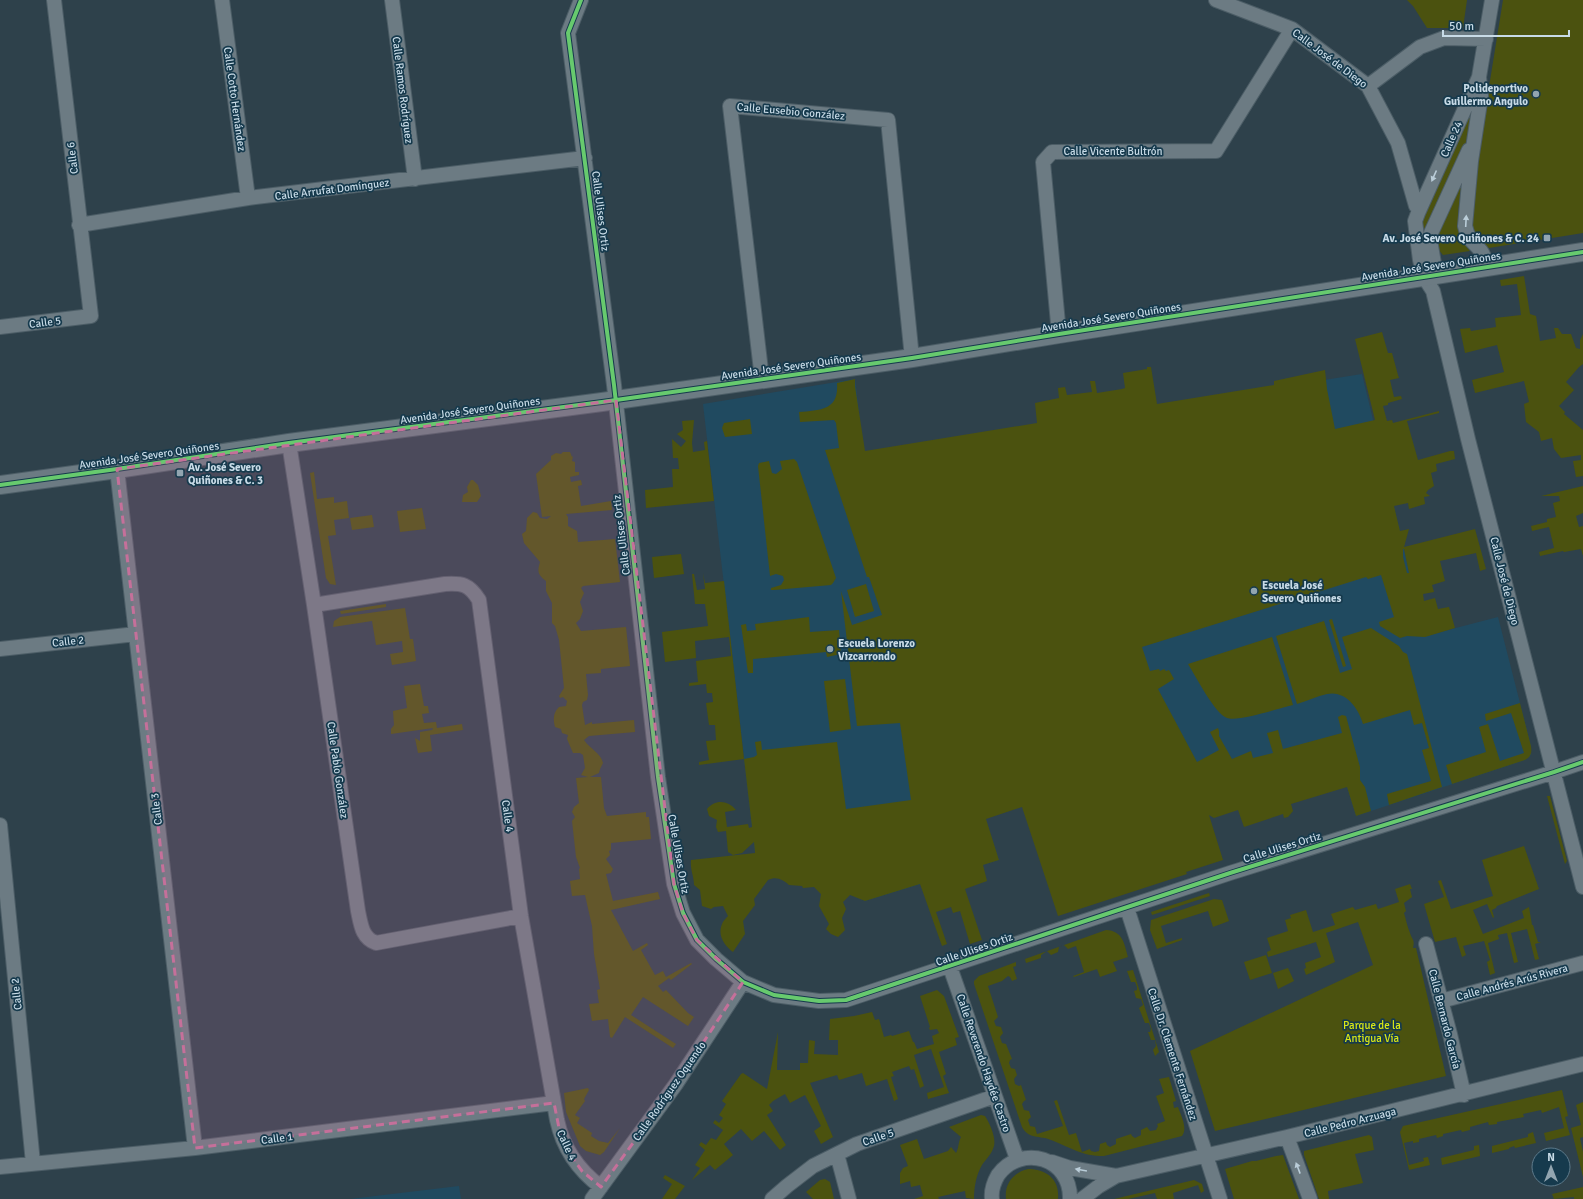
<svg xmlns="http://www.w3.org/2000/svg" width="1583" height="1199" font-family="Signika,sans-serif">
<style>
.built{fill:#204a60}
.green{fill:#4b520f;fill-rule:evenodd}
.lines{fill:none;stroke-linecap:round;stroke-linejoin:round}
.minor-casing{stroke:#4c5d66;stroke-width:16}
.tertiary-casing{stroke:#4c5d66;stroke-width:20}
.minor{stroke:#6c7b83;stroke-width:14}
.tertiary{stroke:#6c7b83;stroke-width:18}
.cycleway-casing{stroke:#163a4d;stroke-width:6}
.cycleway{stroke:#67ca6e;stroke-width:4}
.oneway{fill:#bacdd8}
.marked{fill:#c5709a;fill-opacity:0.2;stroke:#c5709a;stroke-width:3;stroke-dasharray:8 5;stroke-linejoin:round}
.poi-dot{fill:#92a5b0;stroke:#163a4d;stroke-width:1.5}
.labels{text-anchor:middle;stroke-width:3.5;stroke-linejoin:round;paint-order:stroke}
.street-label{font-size:11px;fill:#c8dbe7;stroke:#163a4d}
.poi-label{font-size:11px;font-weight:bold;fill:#c8dbe7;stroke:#163a4d;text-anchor:start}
.park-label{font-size:11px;fill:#dae815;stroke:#163a4d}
</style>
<rect width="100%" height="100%" fill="#2e414b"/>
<!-- built -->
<path class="built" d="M1362,374l63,262 73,-19 33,129v9l-6,5 -169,56 -9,-29 -145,8 -159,-371z
M855,379l9,75 135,406 -134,41 -110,-48 -52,-449z
M459,1186l2,13h-111z"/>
<!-- green -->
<path class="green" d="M1407,0h60l-4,28h-36l-14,-22z
M1503,0h80v233l-94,15 -5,-3 -10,-9 -4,-20 4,-36z
M1473,107l-3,23 -5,15 -38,83 -4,1 -4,-3z
M1463,175c-2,26 -13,54 7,76l-27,4 -5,-6 -1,-16z
M1524,276l6,38 6,2 4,25 16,-3 -2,-10h4l4,6h9l5,14 4,1v-9l3,-6v30l-4,3 -13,15 8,8 -15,16 6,6 -1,2 19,16v46l-7,1 -3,-16 8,-1v-5l-20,3 -7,-9 -2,-11 -11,3 -2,-9 -13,-10 -2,-18 5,-2 -5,-21 -49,12 -3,-13 32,-8 -7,-27 -32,8 -5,-24 10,-1 1,3 25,-4 -1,-9 26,-3 -4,-31 -16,2 -1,-6z
M1382,332l6,21h4l6,22 1,3 -9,2 4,17 7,-1 1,3 -14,4v2l-5,1 4,15 5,-1 1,3 46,-12v2l-32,8 11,39 32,-9h4l1,8 -19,5 1,7 -6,2 3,13 -6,4 -2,3 4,3 -6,1 1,7 -16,5 -1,-6 -14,3 6,25 9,-2 -5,18 71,-18 11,40 -6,2 -4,-18 -36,8 5,20 -13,4 2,7 -11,2 1,7 11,-3 3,11 11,-2 6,21 -30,9 -18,-1 -7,2 -20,-12 -1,-4 15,-5 -13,-42 -13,4 -2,-2 -224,70 8,24 9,-2 1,2 4,-2 2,2 3,-1 5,9 -16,10 39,73 22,-12 -9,-18 8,-4 1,3v5l13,23 19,-8 2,7 20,-5 -6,-20 11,-3 5,19 59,-16 -4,-16 4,-2 4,1 14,51v13l5,7 6,24 -15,5 -9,-29 -56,17 2,7 -5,6 -4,1 -1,-4 -39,13 -6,-17 -24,8 -5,-3 14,45 -37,12 1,2 -129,42 -36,-109 -36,12 13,41 -16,5 4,16 -22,8 17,51 -12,4 -10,-33 -7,2 -2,-6 -15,5 11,32 -5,2 -22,-62 -55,17 -15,-6 -7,7 3,7 -4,9 3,12 -7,7 -7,-3 -5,-5 3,-5 -10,-18 2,-12 -7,-7 -11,1 -1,-2 -13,-1c-6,-5 -12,-9 -21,-5l-14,19 1,6 -12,16 2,13 -12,18c-8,-6 -16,-16 -11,-28 1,-3 4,-6 6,-8l-5,-10 -9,1 -3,2 -9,-3 -2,-16 -6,-5c0,-9 -4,-15 -3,-25l64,-7 -1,-11 -12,11 -9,2 -5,-3 -2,-21 -8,1 -2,-5 1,-7 -8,-4 -2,-7c8,-10 21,-9 29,1l-11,2 2,15 21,-3 1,4 3,-1 -8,-68 -45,6v-3l10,-2 -3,-19 10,-1 -1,-15h-6l-3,-22 7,-1 -1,-9h-5l-1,-9 -17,2v-3l9,-1 -2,-21 35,-5 -2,-19 -34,4 1,17 -31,4 -3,-30 46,-6 -3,-22h-10l-3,-30h2l3,16 8,-1 -2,-16 2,10 19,-2 20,178 10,-2 3,-2 -2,-13 6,-1 1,9 75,-8 9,67 65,-9 -11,-77 -43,3 -16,-135 11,34 30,-10 -13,-38h-2l-42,-127 14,-2 -3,-25 -2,-3 -34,2 -1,-10c22,-2 40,-2 38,-29l18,-4v7l10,65 172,-28 -2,-20 24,-5 -1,-10 7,-1 2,8 25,-3 -2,-11h5l2,12 25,-4 3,-1 -2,-15 24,-4v-2h4l6,37 117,-19v-4l51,-11 2,19 8,40 40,-9 -20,-81zM1403,549h1l5,24h-2l-4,-16z
M750,419l2,15 -27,3 -3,-9 2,-5z
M694,420l-2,23 1,9 12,-2 -1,-8 3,-1 7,60 -68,7 -1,-18 28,-3 -1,-18h7l-1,-11h-5l-1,-19 9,8 5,-6 -9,-7 6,-4 -1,-9z
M563,452h7l2,5 1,-1 -1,5 3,1v10h4v3l-9,2 1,5 10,-2 1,5 -4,1 3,20 30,-5 1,9 -46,4 2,3v9l9,5 1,11 37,-3 5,43 -37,4 -2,2 3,5 -4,9 3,9 -3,8 -4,4 5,8 45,-4 4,39 -29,3v4l-15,1 2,21 -1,5 -4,2 -1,3 3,20 7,-3v2l42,-4 1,12 -46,4 -5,4c6,9 17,13 19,23l-3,6 -1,4 -9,4h11l3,31 3,8 39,-4v5h3l2,22 -40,4v7l-2,1 1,4 -4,4 7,10 -2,4 -5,1 7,27 45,-9 2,7 -49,11 22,41 14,-8 1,2 -7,5 14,25 8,-4 3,6 25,-14 1,1 -21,16 -2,-2 -11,8 5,6 3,-2 22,23 6,4 -6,9 -45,-29 -12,18 45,29 -3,4 -48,-31 -13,21 -2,-1 -2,-18 -16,2 -3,-17 10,-1 -2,-13 3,-1 -6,-35 -2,-28 -7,-31 -13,1 -2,-15 10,-2 -1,-10 1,-1 -4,-11 -4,-36 3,-4 -3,-5 2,-5 5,-4 -3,-25 12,-1 -7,-2 4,-7 -2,-13 -3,-2h-7l-6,-14 1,-4 -6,-2 -1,-4 -6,-2c-2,-8 -2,-14 4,-20l7,-1 1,-5 -4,-4 -3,1 -1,-2 5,-8 -5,-48 -4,-14 -3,-3v-20l-6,-12v-10c-8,-6 -9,-9 -6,-19l-16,-19 -2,-9 4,-3 1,-13 6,-6 4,1 3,5 7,1 4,-3 -9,1 -6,-43 15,-14v-4l5,-3 5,1z
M794,459l3,3 39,116 -3,5 -2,2 -57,5h-3v-2l10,-3 3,-5 -1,-4 -7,-2 -6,2 -12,-110 1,-3 10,-2 3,12 4,1 6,-5 -2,-8z
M314,472l3,27 17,-2v6l13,-2 2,17 -15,2 2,15 -8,1 8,49 -6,-1 -4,-6 -16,-105z
M471,480h2l5,5 3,11 -4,6h-15l1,-7 5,-3 -1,-5z
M1583,486v27l-7,3 3,11 4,-1v30l-2,-7 -17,3 -1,-1 -23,5 -1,-4 15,-4 -5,-21 -17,4 -1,-5 16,-4v-3l9,-2 -3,-14 7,-2 -1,-5h-18z
M422,508l4,21 -26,3 -3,-21z
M372,515l2,12 -22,3 -2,-12z
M681,554l3,20 -30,4 -2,-21z
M866,584l8,27 -19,6 -8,-27z
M386,604v3l-45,7 -1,-3z
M405,608l5,31h3l3,22 -24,4 -2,-11 13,-2 -1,-11 -26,4 -4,-24 -39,6 1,-6 6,-4z
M809,617l1,15 29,-2 2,24 -14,3 -1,-5 -73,7v14h-5l-7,-48 5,-1 1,7 9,-1 -1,-6z
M1332,619l14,47 -3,1 -14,-47z
M1324,621l16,52 12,-4 -10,-32 29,-9 28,18 4,6 4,2 35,133 -53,18 -2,-11 44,-13 -9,-31 7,-2 -7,-25 -8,2 -4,-15 -47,14c-4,-15 -17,-34 -36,-30 -10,2 -20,7 -30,10l-21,-68z
M1272,637l21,68c-13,3 -55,17 -66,13 -12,-4 -32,-43 -39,-54z
M845,679l6,50 -21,3 -6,-51z
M420,684l4,22h4l1,7 -7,1 2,9 12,-1 1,6 25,-4 1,6 -33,5 2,16 -14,2 -3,-15 5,3v-9l12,-2 1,-2 -42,6v-5l3,-4 -1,-14 14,-3 -3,-22z
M1520,703l11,43c1,7 0,11 -6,14l-73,24 -6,-19 40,-13 -7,-25 9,-3 12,37 24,-8 -13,-40 -25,8 -1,-7z
M1547,796h3l17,65 -2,3z
M1524,846l15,43 -42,17 -1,2 -4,2 2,7 -1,1 -6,-14 -14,6 10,24 41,-16 -2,-7 7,-4 3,18h1l5,17h3l-6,2 4,15 -4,1 -8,-31 -16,4 7,29 -4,1 -7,-30 -9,2 1,4 -11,4 7,30 -5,2 -3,-13 3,-2 -6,-19 -21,5 3,9 -4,2 -6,-20 -21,5 -11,-38 20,-7 -6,-16 3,-1 10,29 42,-13 -11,-36z
M1410,884l2,5h-2l2,8 -8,6 2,8 -2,2c2,6 3,13 6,20 2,7 5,6 3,15h3l30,128 -231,55 -25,-80 183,-86 -15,-43 -32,11 9,29 -29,13 -2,-6 2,-1 -1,-5 16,-6 -5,-15 -48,15 -1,-5 4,-2 -4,-12 21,-7 -3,-11 6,-2 -1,-3 16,-5 7,22 22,-7 -4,-11 22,-7 2,3 21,-6 2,5 21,-7 -4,-13z
M1209,893l1,3 -58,19 -1,-3z
M1214,899l8,1 7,21 -16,6 -5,-16 -47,15 5,17 16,-5v2l-25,9 -7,-19 1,-10z
M1106,930c17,1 18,13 22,27l-15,5 4,9 -17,6 -3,-8 -23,8 -1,-1 11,-4 -8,-26 -8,3 -4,-4 -5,2 -1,5 -7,3 -4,-4 -6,4v3l-15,5 -1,-4z
M1266,955l6,18 -22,7 -6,-18z
M1016,962v4l-3,1 4,12 -5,2 -2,-4 -2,-1 -6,5 -14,5 10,31 -4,4 2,5 5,1 2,6 -3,4 2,6 4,1 6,15 -2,1 -1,3 2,5 4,1 2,6 -3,4 1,5 4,2 2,-1 5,15 -2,1 -2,3 2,6 5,1 2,6 -3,3 2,6 5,1 2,7 26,-8 -9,-25 3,-1 12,35 7,-2 6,19 8,-3 1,2 4,1 4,-1 1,-7 6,-2 1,3 3,2 6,-3v-5l15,-5 1,2 3,2 6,-3v-5l6,-3 3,4 6,-1 2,-4 -1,-2 8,-3 -9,-25 8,-3 -5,-14 10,-2 7,24 -3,1 1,6 4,-1c3,9 10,21 4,29l-78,20c-23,0 -32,-8 -53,-16 -11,-5 -22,0 -29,-13l-48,-143v-3l5,-5z
M1288,968l6,13 -16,8 -5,-16z
M1133,970l26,82 -4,4 -2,-6 3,-4 -1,-6h-4l-3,-8h2l1,-3 -2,-6h-4l-6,-15 4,-3 -2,-6 -5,-1 -2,-7 3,-1v-3l-2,-5h-4l-4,-11z
M937,990l7,6 15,41 -4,1 2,7 -18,7 7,22 -3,2 6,17 -21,6 -1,-6 17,-6 -13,-38 -17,6 10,31 -4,2 -6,-19 -3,1 -2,-4 -17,6 2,4 -3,1 7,22 -4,2 -7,-22 -21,7 -4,-13 -23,7 -2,-5 -27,8 23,54 -12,7 -7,-13 7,-5 -16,-31 -15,8 -5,-9 -12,7 -4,4 4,6 -6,4 19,30 -6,5 -16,-19 -12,10 -11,-12 -17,15 9,11 -18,15 -5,-5 -18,15 8,-12 -5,-3 10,-15 -6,-5 2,-3 5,3 5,-7 5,2 7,-10 -10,-7 2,-3 4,3 4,-5 -4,-3 7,-11 -4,-3 19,-27 2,-1 24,16 11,-57 -1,38h23v-7h8l1,-23 6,1 -1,13 24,1v-15h-9l1,-21 24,-3 18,-4 3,8 4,-1 5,18 7,-2 1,1 17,-5 4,11h1l3,7 17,-5 -2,-8 7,-3 -2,-4 -7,1 -1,-2 1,-1 -10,-31z
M588,1088l1,2 -5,9 1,2 -10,14 5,3 -3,5 15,10 -1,3 8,5 9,2 12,-15 -16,24 -4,3 -14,-4 -6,-5 -14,-34 -2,-19z
M1562,1090l6,26 -3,1 5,18 -24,6 -2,-8 20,-5 -5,-21 -17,6 -1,-3 -18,4 1,3 -27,5v2l-8,1 -1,-3 -18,5v3l-8,2 -1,-2 -18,4v2l-6,2 -1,-3 -17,4v3l-6,1v-2l-9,2 5,22 15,-4 -1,-3 5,-1 2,8 -21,5 -9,-38 3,-6z
M1583,1102v35l-3,1 3,14v25l-12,-49 10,-3 -5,-20z
M981,1115l4,1c5,8 11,21 9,30 -2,8 -8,13 -12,19 -6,10 -8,23 -8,34l-8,-1 -1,-7 -27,6 1,2h-25l9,-3 -3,-11 -9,2 -1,-6 -10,3v-11l3,-5 5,-2 -8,-21 17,-6 7,20 24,-8 3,-4 5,6c3,-5 2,-11 5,-16l-12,-10z
M1533,1132l3,11 -21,5 -1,-2 -5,2v1l-17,4v-7l36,-9v-3z
M1369,1135l3,2 2,13 -19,4 8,29 -35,8 1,8h-10l-15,-44v-4z
M1479,1145l1,11 -38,9 -1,-7 33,-8v-4z
M1283,1155l16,44h-65l-9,-30 27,-8h4l20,-5z
M1028,1169c19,0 32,11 30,30h-52c-2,-15 8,-27 22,-30z
M665,1175l20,11 -10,13h-13l10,-15 -9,-6z
M825,1179l5,3 4,17h-21l-7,-7 14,-12z
M1194,1180l8,4 2,7 -3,2 -3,-8 -25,8 1,6h-17l-2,-6 -27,6h-14z
M1583,1187v12h-9v-2l-20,2 -2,-5z"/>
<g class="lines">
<defs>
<path id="minor" d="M222,0l26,198
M392,0l23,179
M581,0l-13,33 46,352 44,392 16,107 9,29 14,27 19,19 27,23 31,13 45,6 27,-1 384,-127 324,-101 29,-10
M1216,0l76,29 76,57 30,57 18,63
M1492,0l-13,77 -61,136 -3,8 5,39 4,17 9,14 35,148 115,448
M1479,77l2,19 -10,65 -6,65c4,16 8,15 16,25 3,4 5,11 7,16
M1368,86l52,-39 24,-9 42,1
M79,225l169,-27 337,-40
M1436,275l-6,-35 1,-7 38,-83
M0,327l91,-11 -37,-316
M1059,334l-16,-172 9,-10 164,-1 76,-122
M762,379l-32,-273 158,14 24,238
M289,443l25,162 44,306c3,14 4,27 18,32l145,-27
M117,469l78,679
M314,605l131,-21c17,-1 24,0 34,16l42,316 36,204c6,28 21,50 44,67
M0,649l136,-15
M0,825l33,338
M1127,908l93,291
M1426,944l24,90 14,61
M950,967l67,192
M1441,1001l142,-38
M1287,1137l23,62
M837,1154l12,45
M1052,1162l18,6 46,8
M0,1167l195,-19 359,-45
M592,1199l84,-115 67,-102
M772,1199l15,-13 26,-20 44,-22 138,-48
M992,1199c-1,-8 2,-17 6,-24 24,-32 73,-17 72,24
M1082,1199l17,-13 17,-10 171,-39 296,-73"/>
<path id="tertiary" d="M0,485l117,-16 172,-26 313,-41 310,-44 147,-24 524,-82"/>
</defs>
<!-- minor casing -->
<use href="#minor" class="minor-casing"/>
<!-- tertiary casing -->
<use href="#tertiary" class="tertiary-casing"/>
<!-- minor -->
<use href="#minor" class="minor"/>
<!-- tertiary -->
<use href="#tertiary" class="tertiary"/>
<defs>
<path id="cycleway" d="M581,0l-13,33 46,352 44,392 16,107 9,29 14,27 19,19 27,23 31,13 45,6 27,-1 384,-127 324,-101 29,-10
M0,485l117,-16 172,-26 313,-41 310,-44 147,-24 524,-82"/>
</defs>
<!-- cycleway casing -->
<use href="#cycleway" class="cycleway-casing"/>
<!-- cycleway -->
<use href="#cycleway" class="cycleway"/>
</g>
<!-- one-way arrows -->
<defs><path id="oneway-solid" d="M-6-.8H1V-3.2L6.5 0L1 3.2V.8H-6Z"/></defs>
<g class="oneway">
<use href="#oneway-solid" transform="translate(1434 176) rotate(114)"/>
<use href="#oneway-solid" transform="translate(1466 221) rotate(-87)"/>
<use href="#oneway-solid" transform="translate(1298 1168) rotate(-111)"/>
<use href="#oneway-solid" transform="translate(1081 1170) rotate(-170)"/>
</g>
<!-- marked area -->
<path class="marked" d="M616,400l58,484 9,29 14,27 46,42 -67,102 -75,103 -19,-16 -14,-19 -8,-19 -6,-30 -359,45 -78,-679z"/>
<!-- markers -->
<g class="poi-dot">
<circle cx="1536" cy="94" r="4"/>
<rect x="1543" y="234" width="8" height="8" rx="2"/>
<rect x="176" y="469" width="8" height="8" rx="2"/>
<circle cx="1254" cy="591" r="4"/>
<circle cx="830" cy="649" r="4"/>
</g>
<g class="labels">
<!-- street labels -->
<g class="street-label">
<text transform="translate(1330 58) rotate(37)" y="4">Calle José de Diego</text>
<text transform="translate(403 90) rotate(83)" y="4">Calle Ramos Rodríguez</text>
<text transform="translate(235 99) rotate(82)" y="4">Calle Cotto Hernández</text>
<text transform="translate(791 111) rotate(5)" y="4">Calle Eusebio González</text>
<text transform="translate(1451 139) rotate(-66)" y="4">Calle 24</text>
<text x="1113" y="155">Calle Vicente Bultrón</text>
<text transform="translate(72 158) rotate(-97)" y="4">Calle 6</text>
<text transform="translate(332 189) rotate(-7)" y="4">Calle Arrufat Domínguez</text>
<text transform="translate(601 211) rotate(83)" y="4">Calle Ulises Ortiz</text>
<text transform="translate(1431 266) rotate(-9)" y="4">Avenida José Severo Quiñones</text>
<text transform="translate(1111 317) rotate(-9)" y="4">Avenida José Severo Quiñones</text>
<text transform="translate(45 322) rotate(-7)" y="4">Calle 5</text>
<text transform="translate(791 366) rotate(-8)" y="4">Avenida José Severo Quiñones</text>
<text transform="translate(470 410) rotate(-8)" y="4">Avenida José Severo Quiñones</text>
<text transform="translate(149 455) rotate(-8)" y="4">Avenida José Severo Quiñones</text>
<text transform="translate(621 535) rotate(-97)" y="4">Calle Ulises Ortiz</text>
<text transform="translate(1505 581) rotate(76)" y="4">Calle José de Diego</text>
<text transform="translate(68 641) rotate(-6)" y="4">Calle 2</text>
<text transform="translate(338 770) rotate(82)" y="4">Calle Pablo González</text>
<text transform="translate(156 809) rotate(-97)" y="4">Calle 3</text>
<text transform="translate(508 816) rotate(82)" y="4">Calle 4</text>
<text transform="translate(1282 847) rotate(-17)" y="4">Calle Ulises Ortiz</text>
<text transform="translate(679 854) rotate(80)" y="4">Calle Ulises Ortiz</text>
<text transform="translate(974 949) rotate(-19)" y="4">Calle Ulises Ortiz</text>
<text transform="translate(1512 982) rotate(-15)" y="4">Calle Andrés Arús Rivera</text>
<text transform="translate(16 994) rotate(-96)" y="4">Calle 2</text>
<text transform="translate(1445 1019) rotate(76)" y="4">Calle Bernardo García</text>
<text transform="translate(1173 1054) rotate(72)" y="4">Calle Dr. Clemente Fernández</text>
<text transform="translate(984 1063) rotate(71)" y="4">Calle Reverendo Haydée Castro</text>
<text transform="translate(669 1091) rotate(-55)" y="4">Calle Rodríguez Oquendo</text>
<text transform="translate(1350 1122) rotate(-14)" y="4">Calle Pedro Arzuaga</text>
<text transform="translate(878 1137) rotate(-19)" y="4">Calle 5</text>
<text transform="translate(277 1138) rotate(-7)" y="4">Calle 1</text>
<text transform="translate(567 1145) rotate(65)" y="4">Calle 4</text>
</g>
<!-- poi labels -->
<g class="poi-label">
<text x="1528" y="92" text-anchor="end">Polideportivo<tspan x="1528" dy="13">Guillermo Angulo</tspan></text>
<text x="1539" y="242" text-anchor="end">Av. José Severo Quiñones &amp; C. 24</text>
<text x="188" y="471">Av. José Severo<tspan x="188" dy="13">Quiñones &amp; C. 3</tspan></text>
<text x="1262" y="589">Escuela José<tspan x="1262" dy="13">Severo Quiñones</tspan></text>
<text x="838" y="647">Escuela Lorenzo<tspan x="838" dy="13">Vizcarrondo</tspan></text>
</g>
<!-- park labels -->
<g class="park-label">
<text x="1372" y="1029">Parque de la<tspan x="1372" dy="13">Antigua Vía</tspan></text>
</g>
</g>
<!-- north arrow -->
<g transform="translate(1551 1167)"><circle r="19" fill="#163a4d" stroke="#5d7a8b"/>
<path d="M0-3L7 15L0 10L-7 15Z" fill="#92a5b0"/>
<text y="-6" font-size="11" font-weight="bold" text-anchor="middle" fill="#c8dbe7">N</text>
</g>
<!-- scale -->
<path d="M1443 30v6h126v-6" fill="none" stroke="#c8dbe7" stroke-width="2"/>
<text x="1449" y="30" font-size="12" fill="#c8dbe7" stroke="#163a4d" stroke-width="3" paint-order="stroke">50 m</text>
</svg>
